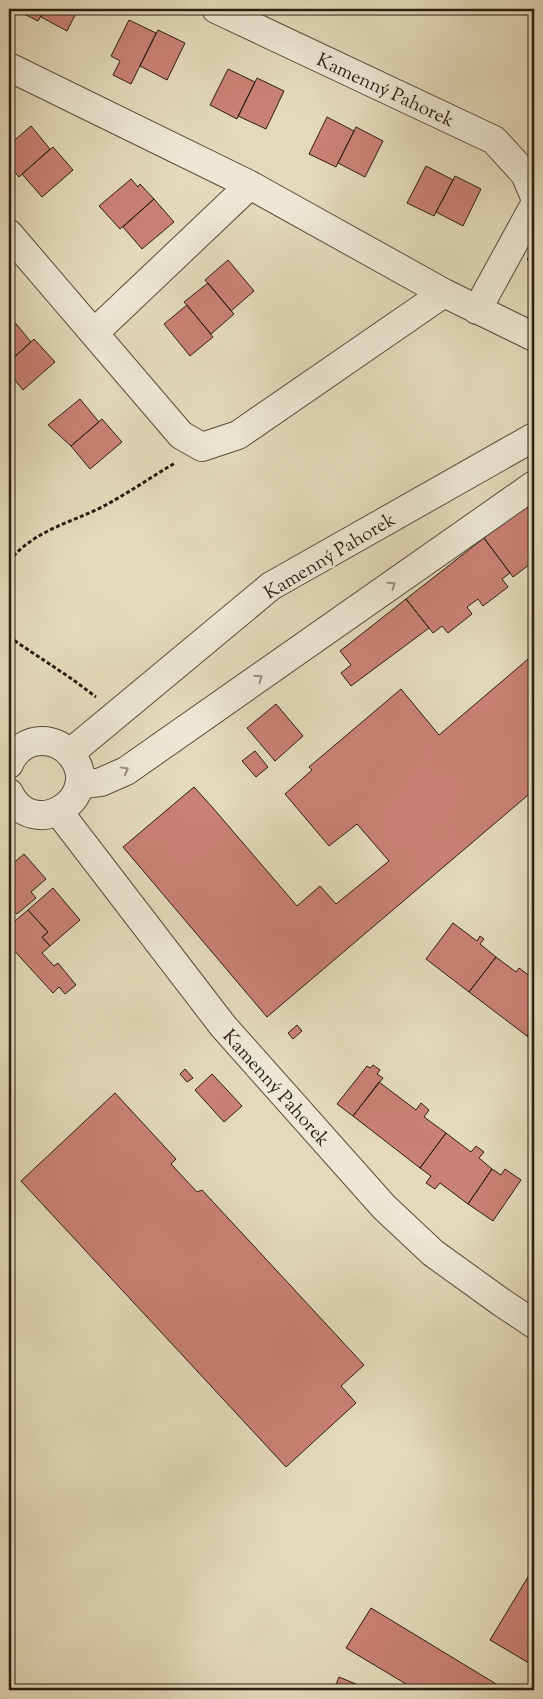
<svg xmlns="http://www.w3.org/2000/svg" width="543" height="1699" font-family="'Sorts Mill Goudy',serif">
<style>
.building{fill:#c98175;stroke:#2b1d12}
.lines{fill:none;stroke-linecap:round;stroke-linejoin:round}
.minor-casing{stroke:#594c3c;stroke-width:30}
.tertiary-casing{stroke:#594c3c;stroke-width:30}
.path{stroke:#2b1d12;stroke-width:3;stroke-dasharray:4 2.5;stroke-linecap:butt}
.minor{stroke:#ede7d3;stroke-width:28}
.tertiary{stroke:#ede7d3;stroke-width:28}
.oneway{stroke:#968c7c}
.labels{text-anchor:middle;stroke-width:5;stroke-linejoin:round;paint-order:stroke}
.street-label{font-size:19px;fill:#2b1d12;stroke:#ede7d3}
</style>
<rect width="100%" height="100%" fill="#e4dabb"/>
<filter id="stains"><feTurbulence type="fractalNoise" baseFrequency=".004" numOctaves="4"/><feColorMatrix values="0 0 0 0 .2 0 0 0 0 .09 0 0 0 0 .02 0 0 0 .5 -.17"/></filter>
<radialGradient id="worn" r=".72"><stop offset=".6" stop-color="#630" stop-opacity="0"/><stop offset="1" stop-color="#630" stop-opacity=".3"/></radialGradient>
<!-- building -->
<path class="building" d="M14,9h31l-7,12z
M45,9h33l-11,22 -26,-14z
M129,20l27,13 -25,51 -18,-9 7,-14 -9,-5z
M158,30l27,13 -18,37 -27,-14z
M228,69l27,13 -18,37 -27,-14z
M257,78l27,13 -18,38 -28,-13z
M327,117l27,14 -18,36 -27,-13z
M31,126l19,23 -31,28 -10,-12v-20z
M356,127l27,14 -18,36 -27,-14z
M53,147l20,23 -31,27 -20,-23z
M426,166l27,14 -19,36 -27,-13z
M455,176l26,13 -18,37 -27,-14z
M131,179l7,8 2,-3 14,15 -34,30 -21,-23z
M154,199l20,23 -32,27 -19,-22z
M534,253v14l-7,-8z
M228,260l26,31 -23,20 -26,-31z
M208,283l26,31 -23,20 -27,-32z
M187,305l26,32 -23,19 -26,-32z
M12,319l19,23 -22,20v-40z
M34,339l21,23 -32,28 -14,-17v-11z
M80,399l19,23 -28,24 -23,-21z
M102,419l20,23 -32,27 -19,-23z
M534,501v60l-21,16 -29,-39z
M484,538l26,35 -8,6 6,8 -25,19 -5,-7 -11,8 5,7 -24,19 -6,-7 -9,7 -27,-34z
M406,599l23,29 -78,58 -10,-13 10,-8 -11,-14z
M534,654v136l-267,227 -144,-170 71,-60 19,21 84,98 23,-20 16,18 53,-43 -32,-37 -28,22 -44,-52 27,-24 -3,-3 92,-78 38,46z
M276,704l27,32 -28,25 -28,-33z
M255,751l13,16 -12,10 -14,-16z
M24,854l22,25 -15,13 5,6 -19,16 -8,-10v-41l2,2z
M53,888l27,32 -30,26 -8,-9 6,-5 -20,-22z
M28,910l20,22 -6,5 8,9 -8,7 12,13 4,-3 18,22 -11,9 -6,-7 -6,6 -44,-48v-19z
M453,923l24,18 3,-5 4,3 -4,5 16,13 -27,35 -43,-33z
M496,957l20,15 3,-4 15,11v48l-7,9 -58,-44z
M297,1025l5,6 -9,8 -5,-6z
M534,1027v14l-7,-5z
M373,1065l7,5 -3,4 6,4 -30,38 -16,-12 30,-38 3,2z
M185,1069l8,9 -6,4 -7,-8z
M212,1074l30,32 -18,16 -29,-32z
M379,1082l37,28 5,-7 8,7 -5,7 22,16 -26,35 -67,-52z
M115,1093l61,66 -5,5 26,28 5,-2 162,175 -23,21 15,17 -70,64 -265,-286z
M446,1133l25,19 5,-6 8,6 -5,6 13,11 -24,35 -28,-21 -5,6 -9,-6 5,-7 -11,-8z
M492,1169l9,6 4,-6 16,11 -28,41 -25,-17z
M534,1270v12l-5,-4z
M534,1567v99l-44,-26z
M371,1608l135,82h-90l-70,-42z
M339,1677l31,13h-36z"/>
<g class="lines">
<defs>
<path id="minor" d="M216,9l278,131 31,34 9,21
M9,67l241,118 194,108 90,44
M9,234l172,201 21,12 36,-12 206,-142
M477,310l57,-104
M94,333l156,-148
M79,785l22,-3 25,-11 408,-286"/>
<path id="tertiary" d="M70,753l201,-167 263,-149
M9,764c6,-14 18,-23 33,-23 12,0 23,6 30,15 32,42 -39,87 -63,37
M58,811l165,215 161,181 49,46 68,49 33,22"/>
</defs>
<!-- minor casing -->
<use href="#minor" class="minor-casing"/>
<!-- tertiary casing -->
<use href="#tertiary" class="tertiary-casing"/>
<!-- path -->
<path class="path" d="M9,561c26,-31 59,-37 93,-54 25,-13 49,-30 73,-44
M9,637l63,42 24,18"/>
<!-- minor -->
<use href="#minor" class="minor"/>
<!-- tertiary -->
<use href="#tertiary" class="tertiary"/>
</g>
<!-- one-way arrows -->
<defs><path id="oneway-chevron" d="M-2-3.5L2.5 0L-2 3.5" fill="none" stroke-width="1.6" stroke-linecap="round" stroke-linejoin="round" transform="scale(1.25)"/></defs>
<g class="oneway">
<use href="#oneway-chevron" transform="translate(392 585) rotate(-35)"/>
<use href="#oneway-chevron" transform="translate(259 678) rotate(-35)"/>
<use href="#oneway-chevron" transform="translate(125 770) rotate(-29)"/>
</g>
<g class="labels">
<!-- street labels -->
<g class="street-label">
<text transform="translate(386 89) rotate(25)" y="7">Kamenný Pahorek</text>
<text transform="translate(329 555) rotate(-31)" y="7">Kamenný Pahorek</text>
<text transform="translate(277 1087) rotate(48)" y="7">Kamenný Pahorek</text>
</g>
</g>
<!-- margin -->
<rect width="543" height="1699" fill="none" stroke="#e4dabb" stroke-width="30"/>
<rect x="10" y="10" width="523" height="1679" fill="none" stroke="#2b1d12" stroke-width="2.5"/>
<rect x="15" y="15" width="513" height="1669" fill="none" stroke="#2b1d12"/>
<rect width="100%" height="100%" filter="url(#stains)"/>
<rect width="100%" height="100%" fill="url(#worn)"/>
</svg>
